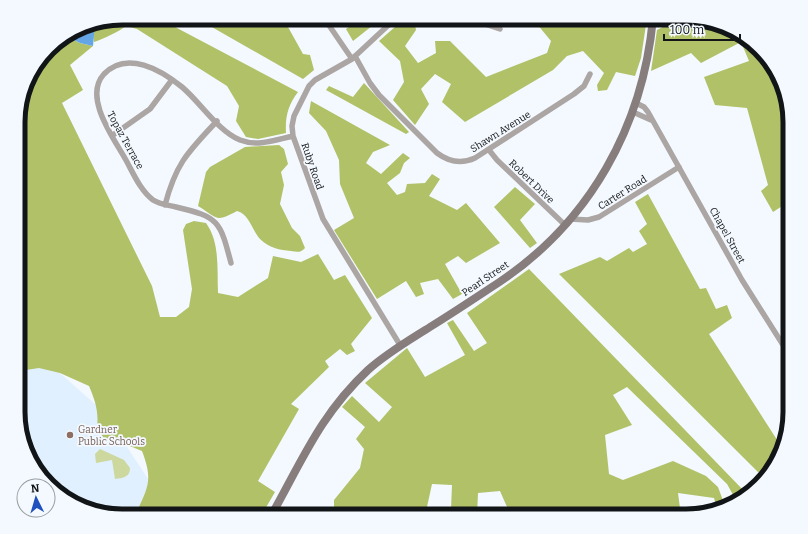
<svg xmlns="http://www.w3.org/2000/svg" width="808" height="534" font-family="Bitter,serif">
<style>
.built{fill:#e0f0fe}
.green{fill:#ccd89d}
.forest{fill:#b1c167}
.water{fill:#63a5e5}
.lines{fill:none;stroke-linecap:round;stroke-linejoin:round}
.minor{stroke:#aba5a4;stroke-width:5.5}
.secondary{stroke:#867d7c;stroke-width:8}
.education-dot{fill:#8d6e63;stroke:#f3f9fe;stroke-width:1.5}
.labels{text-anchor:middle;stroke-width:3.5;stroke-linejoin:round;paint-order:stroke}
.street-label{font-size:10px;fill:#121518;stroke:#f3f9fe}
.education-label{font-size:10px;fill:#785e54;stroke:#f3f9fe;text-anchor:start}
.rim{fill:none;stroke:#121518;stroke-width:5}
</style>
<rect width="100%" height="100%" fill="#f3f9fe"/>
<!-- built -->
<path class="built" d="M44,359l52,46 29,39 25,38 -15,34h-13l-58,-18 -32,-34 -13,-38v-58z"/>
<!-- green -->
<path class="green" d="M100,449l24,11 6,8c0,9 -7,10 -15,11l-3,-19 -16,3 -1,-9z"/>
<!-- forest -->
<path class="forest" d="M122,18h36l140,74c-10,13 -13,25 -12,41l-28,6 -12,-2 -10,-16 3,-15 -12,-20 -90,-57 -11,-3c-6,5 -23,13 -32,16l-1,-8 2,-11z
M196,18h87l20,36 7,1 4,15 -11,9z
M354,18h12l6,8 -19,15 -7,-12 8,-6 -1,-3z
M414,18l2,12 -11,16 13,17 18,-10 -1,-12h15l36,36 61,-24 4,-12 -19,-23h115l-6,40 -6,18 -19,-4 -9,18 -9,1 -1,-6 7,-12 -21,-22 -16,5 -14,14 -88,52 -23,-20 9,-18 -16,-10 -14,15 8,15 -14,21 -22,-25 11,-18 -4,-21 -21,-20 25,-22z
M680,18h6l58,18 32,34 14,45v86l-17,11 -12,-21 7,-6 -21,-77 -32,-3 -11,-28 45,-16 -8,-19 -40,21 -10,-10 -40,18 6,-41z
M66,36l14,7 13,3 -23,19 13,25 -21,13 90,183 8,31h16l13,-10 3,-18 -9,-59 3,-6 8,-3 12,2c14,19 11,46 12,70l20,4 30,-19 5,-22 28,6 17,-8 16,26 11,-5 27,43 -21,26 4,7 -8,4 -7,-6 -15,12 4,6 -38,37 8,5 -41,72 17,11 -14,24h-74l-4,-3 -3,3h-45c12,-28 19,-34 7,-65l-17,-7 -14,-1 -8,-6 -6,-10c2,-15 -2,-27 -8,-41l-29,-13 -21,-5 -20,3v-263l10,-32 24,-32z
M364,83l45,49 -3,2 -80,-44 3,-4 24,11z
M311,101l79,44 -17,7 -7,11 15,11 22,-21 7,5 -6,5 -4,10 -13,10 10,12 8,-3 2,-8 18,-1 7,-9 8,5 -11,17 28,14 9,-7 34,40 -34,20 -8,-7 -13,8 17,30 -9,5 -15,-20 -18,4 4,11 -8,3 -10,-16 -29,18 -43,-69 20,-12 -14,-34 -1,-24 -13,-29 -17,-18z
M279,145l5,4 4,15 -7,8 3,13 -4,19 12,24 8,8 5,12c-4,5 -8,4 -14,3 -11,-1 -22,-3 -31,-12 -8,-9 -11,-25 -23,-28 -22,12 -19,7 -39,-5l8,-34 4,-5 35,-20z
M515,187l20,17 -15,16 17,23 -7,5 -36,-41z
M648,194l52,95 6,-1 10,21 11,-4 5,13 -23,16 72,112 -9,24 -8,8 -205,-204 41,-17 7,4 22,-13 4,4 14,-8 -8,-13 8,-7 -12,-22z
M529,269l218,225 -10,8 -10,-18 -100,-97 -14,8 19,30 -27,10 4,39 14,6 50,-19 33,15 12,11 7,19 -8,3 -3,-11 -36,-5 3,23h-26l-3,-6 -17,6h-124l-11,-25 -22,2 -1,23h-21l-5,-7 1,-24 -20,-1 -7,32h-91v-16l26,-32 4,-19 -8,-10 9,-12 -23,-20 10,-11 27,26 13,-15 -27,-24 42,-35 18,29 40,-22 -18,-32 6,-3 21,31 13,-8 -20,-30z"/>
<!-- water -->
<path class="water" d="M95,23l-2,23 -13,-3 -14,-7 16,-10z"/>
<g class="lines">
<!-- minor -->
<path class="minor" d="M324,18l28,41
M396,18l-44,41 -37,21 -6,6 -15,30 -2,10 1,10 30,83 77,126
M467,18l33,11
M355,56l15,27 9,12 58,58c12,9 25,11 38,5l99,-64 10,-8 6,-12
M636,103l8,4 4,5 94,168 48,76
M633,112l18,8
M113,135l37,-26 21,-28
M489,150l8,10 68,65
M165,205c11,-42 23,-53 52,-84
M570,219l18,1 11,-3 80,-50
M231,263c-11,-42 -12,-46 -55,-56 -8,-2 -17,-3 -23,-7 -12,-9 -19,-25 -26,-38 -11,-21 -45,-64 -23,-88 23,-24 57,-4 78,13 18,15 36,44 58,53 18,7 35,0 53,-4"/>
<!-- secondary -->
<path class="secondary" d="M271,516c31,-55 49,-101 97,-146 19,-17 40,-29 62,-43 23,-14 45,-29 68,-44 92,-61 145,-157 155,-265"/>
</g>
<!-- markers -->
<circle class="education-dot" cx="70" cy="435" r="4"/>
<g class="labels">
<!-- street labels -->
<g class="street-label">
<text transform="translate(500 131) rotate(-32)" y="4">Shawn Avenue</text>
<text transform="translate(126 140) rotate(61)" y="4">Topaz Terrace</text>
<text transform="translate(313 166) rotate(71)" y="4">Ruby Road</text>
<text transform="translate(532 181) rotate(44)" y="4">Robert Drive</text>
<text transform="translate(622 192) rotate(-32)" y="4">Carter Road</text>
<text transform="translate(728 235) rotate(61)" y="4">Chapel Street</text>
<text transform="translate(485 278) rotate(-34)" y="4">Pearl Street</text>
</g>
<!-- education labels -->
<g class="education-label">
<text x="78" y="433">Gardner<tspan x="78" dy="12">Public Schools</tspan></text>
</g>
</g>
<!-- crop -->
<path d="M0 0H808V534H0ZM122 25H686A97 97 0 0 1 783 122V412A97 97 0 0 1 686 509H122A97 97 0 0 1 25 412V122A97 97 0 0 1 122 25Z" fill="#f3f9fe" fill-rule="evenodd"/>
<path class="rim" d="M122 25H686A97 97 0 0 1 783 122V412A97 97 0 0 1 686 509H122A97 97 0 0 1 25 412V122A97 97 0 0 1 122 25Z"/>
<!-- north arrow -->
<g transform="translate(36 498) rotate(355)"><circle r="19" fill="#f3f9fe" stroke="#999ea2"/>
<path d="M0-3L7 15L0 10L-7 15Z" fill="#1f51be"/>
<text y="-6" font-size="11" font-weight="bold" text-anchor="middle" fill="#121518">N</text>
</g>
<!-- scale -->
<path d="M664 34v6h76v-6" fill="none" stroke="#121518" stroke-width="2"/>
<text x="670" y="34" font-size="12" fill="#121518" stroke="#f3f9fe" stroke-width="3" paint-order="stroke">100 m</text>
</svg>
